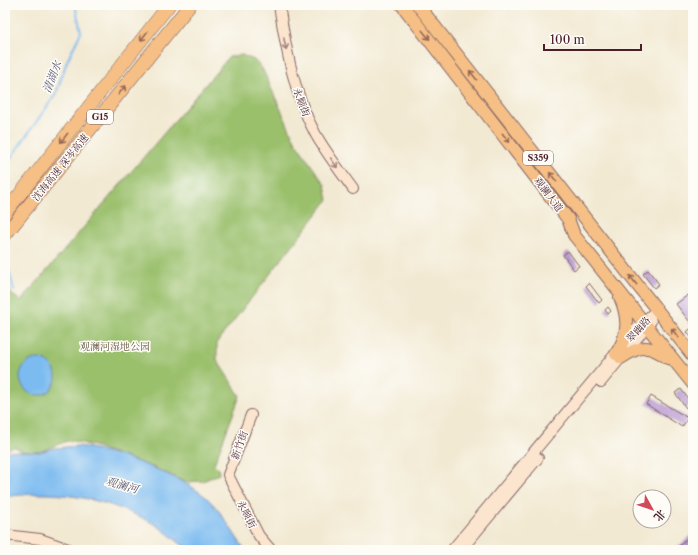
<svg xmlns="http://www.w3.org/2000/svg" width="698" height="555" font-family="'Libre Caslon Text','Noto Serif SC',serif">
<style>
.green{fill:#9ac06c;stroke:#72704c}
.water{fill:#7cbbf0;stroke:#636d8e}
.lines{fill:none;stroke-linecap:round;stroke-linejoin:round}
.stream{stroke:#7cbbf0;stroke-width:2}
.building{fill:#b697d0}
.secondary-casing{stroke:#856665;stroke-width:12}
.primary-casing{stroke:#856665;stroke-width:14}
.highway-casing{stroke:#856665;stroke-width:14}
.secondary{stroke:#fbe5cf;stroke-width:10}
.primary{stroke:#f5bf86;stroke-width:12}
.highway{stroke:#f5bf86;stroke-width:13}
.oneway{stroke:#976754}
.oneway2{stroke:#a2827d}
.labels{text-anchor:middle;stroke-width:3;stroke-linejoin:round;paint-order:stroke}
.shield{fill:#fdfcf7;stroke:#806168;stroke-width:1}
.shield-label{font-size:9px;font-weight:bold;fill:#4a1f2b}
.street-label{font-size:10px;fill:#4a1f2b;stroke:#fdfcf7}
.park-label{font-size:10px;fill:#665742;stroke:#fdfcf7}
.water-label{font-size:11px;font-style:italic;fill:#5c5670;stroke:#fdfcf7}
</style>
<rect width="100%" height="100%" fill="#fdfcf7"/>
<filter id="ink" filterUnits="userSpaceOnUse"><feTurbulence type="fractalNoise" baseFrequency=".025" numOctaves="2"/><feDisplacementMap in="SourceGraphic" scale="8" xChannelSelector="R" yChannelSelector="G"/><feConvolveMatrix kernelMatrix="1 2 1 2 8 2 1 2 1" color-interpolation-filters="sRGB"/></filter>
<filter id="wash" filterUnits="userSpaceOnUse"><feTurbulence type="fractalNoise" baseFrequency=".012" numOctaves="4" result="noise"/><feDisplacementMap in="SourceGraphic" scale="16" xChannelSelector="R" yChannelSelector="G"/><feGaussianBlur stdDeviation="0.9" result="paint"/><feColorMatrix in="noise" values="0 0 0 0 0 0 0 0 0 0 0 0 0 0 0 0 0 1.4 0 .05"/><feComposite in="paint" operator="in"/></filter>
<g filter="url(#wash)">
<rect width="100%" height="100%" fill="#f2e9d2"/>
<!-- green -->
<path class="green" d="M242,55l12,5 8,8 34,75 29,42 3,15 -111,142v18l23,36 -26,68 5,5v5l-16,7 -18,1 -30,-14 -61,-22 -21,-5h-6l-28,11h-14l-10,-5 -10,2v-163l3,-4 3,12 10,7 208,-244z"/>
<!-- water -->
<path class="water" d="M20 377a18 18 0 1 1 36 0a18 18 0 1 1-36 0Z
M78,446c34,4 103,29 129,52 16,15 26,35 38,52 -13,0 -44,3 -55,0 -4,-1 -27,-21 -34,-25 -47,-26 -98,-37 -151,-28v-46l34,1 16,-4z"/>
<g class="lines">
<!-- stream -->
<path class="stream" d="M5,166l51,-72 11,-33 14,-29 -6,-27
M5,261l5,13 4,17"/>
</g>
<g id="blocks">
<!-- building -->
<path class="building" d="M568,251l11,15 -5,4 -11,-15z
M648,270l11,14 -5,4 -11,-14z
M589,283l13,17 -3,3 -13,-17z
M688,295l5,7v24l-17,-22z
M608,307l3,4 -3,3 -3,-4z
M690,329l3,3v7l-6,-7z
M681,389l11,15 -6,4 -11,-15z
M651,396l37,22 -6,9 -36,-23z
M693,534v16h-19z"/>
</g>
</g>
<g filter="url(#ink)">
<use href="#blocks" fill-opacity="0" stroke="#856665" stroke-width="1"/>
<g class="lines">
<defs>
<path id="secondary" d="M279,5c7,44 15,90 37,130 11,19 24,36 37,54
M601,382l50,-61
M251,415l-23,60 31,61 12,14
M5,535l35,4 31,11
M452,550l179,-215 12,-13 14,-12
M461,550l77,-92"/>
<path id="primary" d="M402,5l166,214 6,16 119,149
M418,5l275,351
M616,354c13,-19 13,-36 4,-57
M621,358c20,-13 27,-14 47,0"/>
<path id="highway" d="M5,213l164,-208
M5,235l185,-230"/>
</defs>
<!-- secondary casing -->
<use href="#secondary" class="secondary-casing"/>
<!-- primary casing -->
<use href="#primary" class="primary-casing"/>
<!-- highway casing -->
<use href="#highway" class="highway-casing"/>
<!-- secondary -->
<use href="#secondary" class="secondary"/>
<!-- primary -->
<use href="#primary" class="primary"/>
<!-- highway -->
<use href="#highway" class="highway"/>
</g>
<!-- one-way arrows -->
<defs><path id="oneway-shaft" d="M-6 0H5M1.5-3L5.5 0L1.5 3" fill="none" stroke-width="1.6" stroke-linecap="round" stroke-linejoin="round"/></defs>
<g class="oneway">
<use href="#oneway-shaft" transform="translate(426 35) rotate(51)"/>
<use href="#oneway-shaft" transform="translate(144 36) rotate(128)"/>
<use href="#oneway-shaft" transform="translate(473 75) rotate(-128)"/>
<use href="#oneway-shaft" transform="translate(122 90) rotate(-51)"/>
<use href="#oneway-shaft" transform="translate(64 138) rotate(128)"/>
<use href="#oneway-shaft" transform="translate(506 138) rotate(52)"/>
<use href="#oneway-shaft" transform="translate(553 177) rotate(-128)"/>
<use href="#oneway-shaft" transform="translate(633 280) rotate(-128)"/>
<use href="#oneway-shaft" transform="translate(675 333) rotate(-128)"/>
</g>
<g class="oneway2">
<use href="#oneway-shaft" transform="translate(285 44) rotate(79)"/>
<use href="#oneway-shaft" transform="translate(334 163) rotate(56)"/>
</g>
</g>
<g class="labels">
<!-- shield labels -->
<g class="shield">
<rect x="87" y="110" width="26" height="14" rx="3"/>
<rect x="523" y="151" width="30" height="14" rx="3"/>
</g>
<g class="shield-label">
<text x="100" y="120">G15</text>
<text x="538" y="161">S359</text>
</g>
<!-- street labels -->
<g class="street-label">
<text transform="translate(302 102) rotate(70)" y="4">永顺街</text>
<text transform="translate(60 167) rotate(-51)" y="4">沈海高速 深岑高速</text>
<text transform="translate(549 194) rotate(53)" y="4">观澜大道</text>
<text transform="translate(638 329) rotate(-47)" y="4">翠幽路</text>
<text transform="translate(239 445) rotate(-70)" y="4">新竹街</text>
<text transform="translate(247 514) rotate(63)" y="4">永顺街</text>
</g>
<!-- park labels -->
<g class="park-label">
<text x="115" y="350">观澜河湿地公园</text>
</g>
<!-- water labels -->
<g class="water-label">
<text transform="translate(52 77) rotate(-69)" y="4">清湖水</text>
<text transform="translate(122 485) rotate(16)" y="4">观澜河</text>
</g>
</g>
<!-- margin -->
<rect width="698" height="555" fill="none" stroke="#fdfcf7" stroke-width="20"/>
<!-- north arrow -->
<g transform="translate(652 509) rotate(130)"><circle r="19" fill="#fdfcf7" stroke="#b5a4a5"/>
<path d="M0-3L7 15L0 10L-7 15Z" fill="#d1495b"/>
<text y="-6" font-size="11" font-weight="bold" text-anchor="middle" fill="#4a1f2b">北</text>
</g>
<!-- scale -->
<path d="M544 44v6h97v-6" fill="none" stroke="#4a1f2b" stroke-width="2"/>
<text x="550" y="44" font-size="12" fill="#4a1f2b" stroke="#fdfcf7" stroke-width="3" paint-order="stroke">100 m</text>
</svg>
